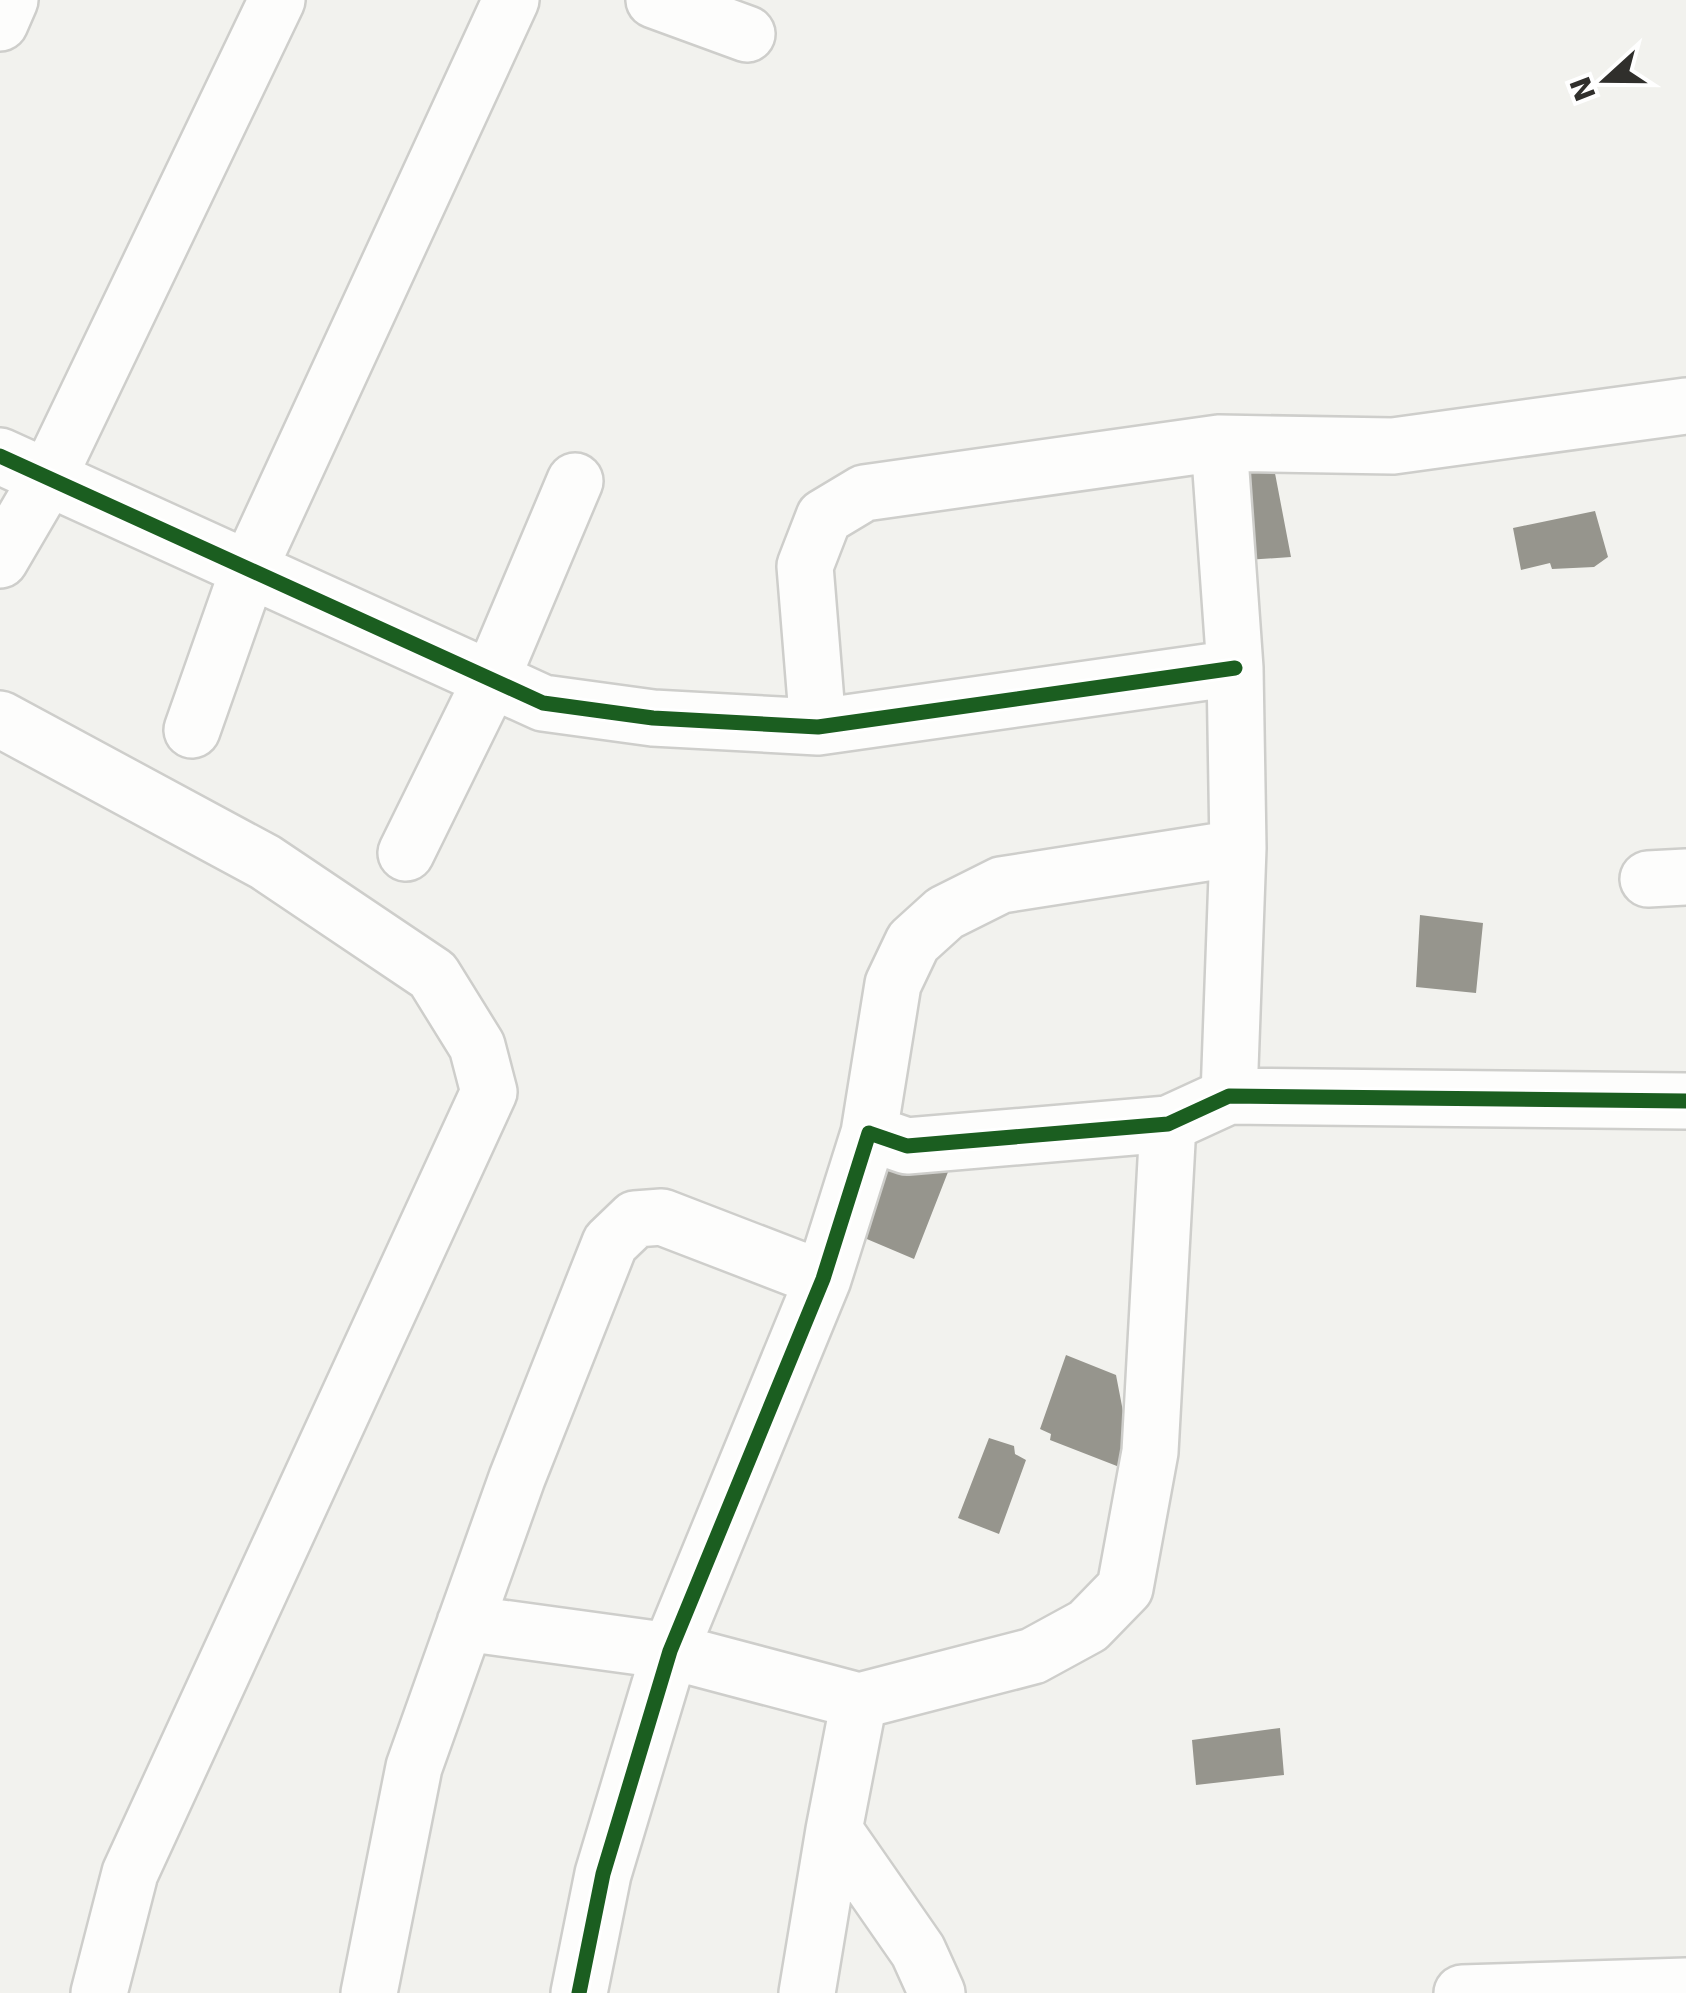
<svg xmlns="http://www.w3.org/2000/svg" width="1686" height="1993" font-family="'DejaVu Sans',sans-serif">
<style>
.building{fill:#96958d}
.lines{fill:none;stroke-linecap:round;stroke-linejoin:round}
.minor-casing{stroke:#cececb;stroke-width:60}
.minor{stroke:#fdfdfc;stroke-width:55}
.cycleway-casing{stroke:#fff;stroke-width:21}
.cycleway{stroke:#1b5e20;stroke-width:15}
</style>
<rect width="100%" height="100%" fill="#f2f2ee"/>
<!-- building -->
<path class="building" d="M1274,468l17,89 -45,3 -16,-88z
M1595,511l13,46 -14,10 -42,2 -2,-6 -29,7 -8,-42z
M1420,915l63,8 -7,70 -60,-6z
M886,1150l62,22 -34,87 -59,-25z
M1066,1355l50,20 11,57 -5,36 -72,-28 1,-6 -11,-5z
M989,1438l25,8 1,8 11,6 -27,74 -41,-16z
M1280,1728l4,47 -88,10 -4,-45z"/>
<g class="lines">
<defs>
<path id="minor" d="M654,0l93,34
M0,23l10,-23
M1219,443l16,225 3,180 -9,248
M0,456l543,247 110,15 165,9 417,-59
M0,560l48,-82 229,-478
M0,719l265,143 168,113 44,71 12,46 -359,781 -31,120
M818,727l-13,-161 19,-49 40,-24 355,-50 174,3 293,-40
M192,730l56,-159 263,-571
M406,853l85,-173 84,-199
M1648,879l38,-2
M869,1133l24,-149 20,-42 32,-29 56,-28 237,-37
M465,1623l205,28 189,50 -25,129 84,121 19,42
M859,1701l174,-45 55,-30 37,-38 25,-136 18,-328
M369,1993l45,-226 103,-289 93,-235 25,-24 27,-2 161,62
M579,1993l24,-119 67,-223 153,-372 46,-146 38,13 261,-22 61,-28 457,5
M807,1993l27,-163
M1462,1993l224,-7"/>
</defs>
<!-- minor casing -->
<use href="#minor" class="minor-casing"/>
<!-- minor -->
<use href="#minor" class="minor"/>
<defs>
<path id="cycleway" d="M0,456l543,247 110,15 165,9 417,-59
M579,1993l24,-119 67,-223 153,-372 46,-146 38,13 261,-22 61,-28 457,5"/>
</defs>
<!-- cycleway casing -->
<use href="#cycleway" class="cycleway-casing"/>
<!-- cycleway -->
<use href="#cycleway" class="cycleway"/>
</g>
<!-- north arrow -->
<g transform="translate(1606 80) rotate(249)" stroke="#ffffff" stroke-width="8" paint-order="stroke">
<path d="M0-8L18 38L0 25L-18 38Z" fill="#302f2c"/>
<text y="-15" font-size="28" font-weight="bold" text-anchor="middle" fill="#302f2c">N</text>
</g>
</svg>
